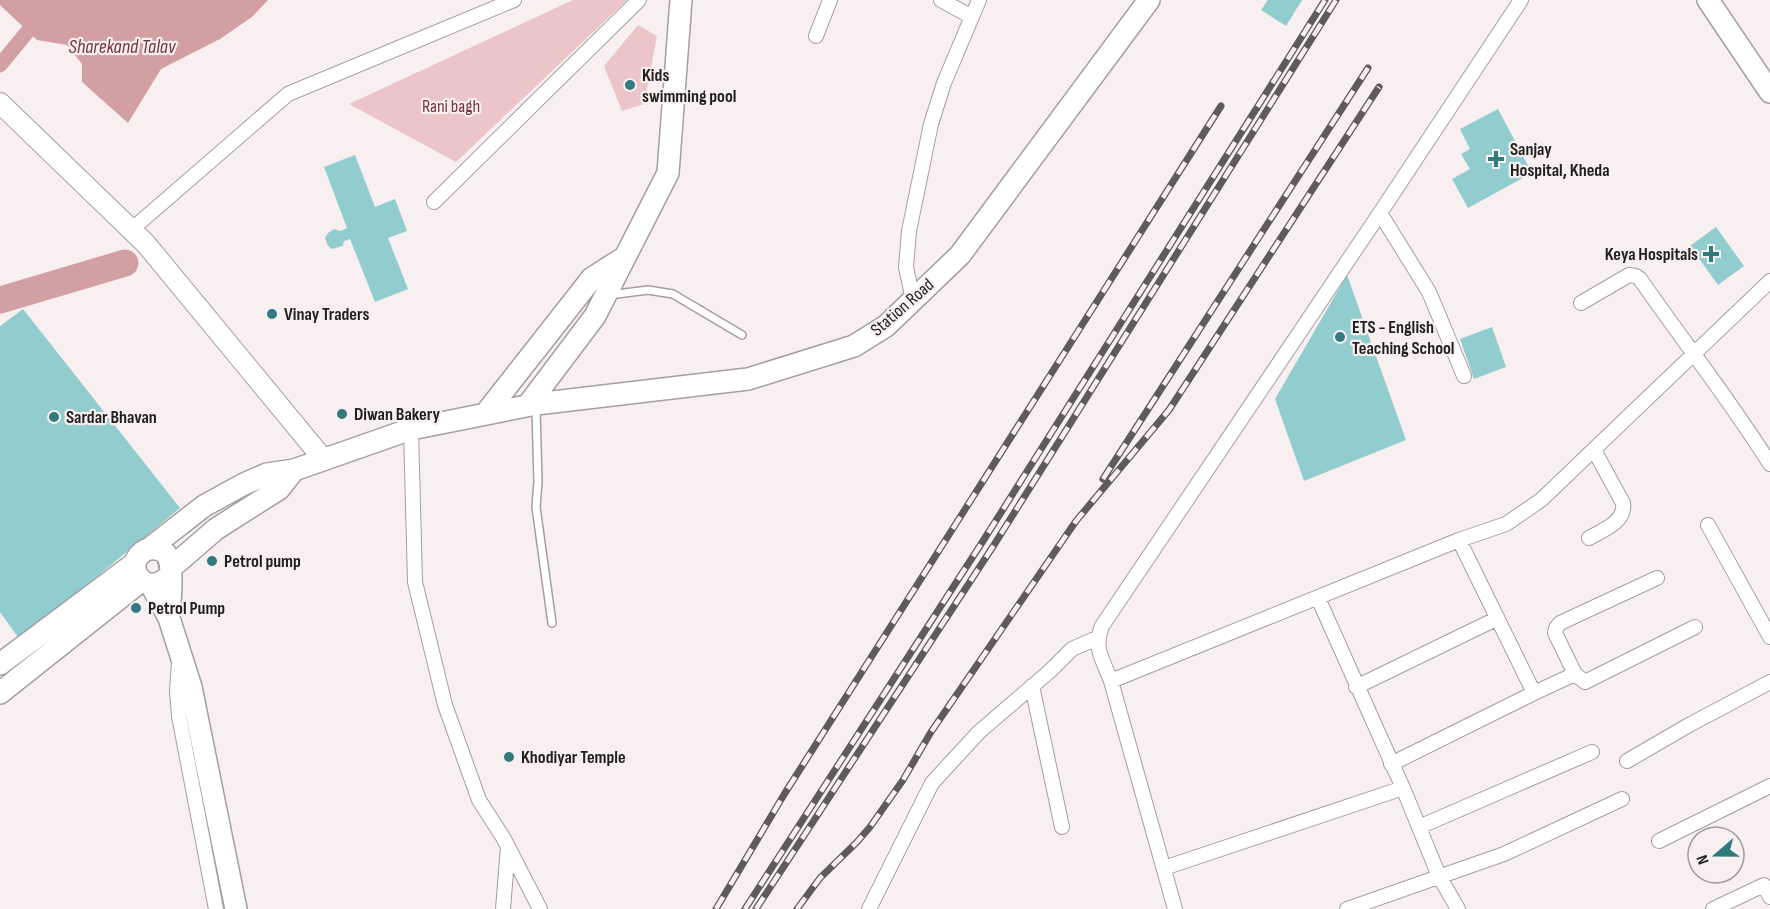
<svg xmlns="http://www.w3.org/2000/svg" width="1770" height="909" font-family="'Sofia Sans Condensed',sans-serif">
<style>
.green{fill:#ebc5c8}
.water{fill:#d29fa3}
.lines{fill:none;stroke-linecap:round;stroke-linejoin:round}
.canal{stroke:#d29fa3;stroke-width:15}
.river{stroke:#d29fa3;stroke-width:27}
.building{fill:#91cdcf}
.lane-casing{stroke:#a69e9f;stroke-width:10}
.street-casing{stroke:#a69e9f;stroke-width:16}
.secondary-casing{stroke:#a69e9f;stroke-width:22}
.primary-casing{stroke:#a69e9f;stroke-width:24}
.lane{stroke:#fff;stroke-width:7}
.street{stroke:#fff;stroke-width:14}
.secondary{stroke:#fff;stroke-width:20}
.primary{stroke:#fff;stroke-width:21}
.rail-casing{stroke:#5f5b5b;stroke-width:7}
.rail{stroke:#f8eff0;stroke-width:4.5;stroke-dasharray:14;stroke-linecap:butt}
.poi-dot{fill:#317a7d;stroke:#f8eff0;stroke-width:2}
.labels{text-anchor:middle;stroke-width:4.5;stroke-linejoin:round;paint-order:stroke}
.poi-label{font-size:18px;font-weight:bold;fill:#211e1e;stroke:#f8eff0;text-anchor:start}
.park-label{font-size:18px;fill:#76353f;stroke:#f8eff0}
.street-label{font-size:18px;fill:#211e1e;stroke:#f8eff0}
.water-label{font-size:20px;font-style:italic;fill:#75353e;stroke:#f8eff0}
</style>
<rect width="100%" height="100%" fill="#f8eff0"/>
<!-- green -->
<path class="green" d="M573,0h54l-171,162 -107,-58z
M638,25l19,11 -13,68 -22,7 -18,-45z"/>
<!-- water -->
<path class="water" d="M0,0h268l-16,17 -32,22 -59,30 -33,54 -46,-41v-18l-15,-19 -30,-5 -37,-35z"/>
<g class="lines">
<!-- canal -->
<path class="canal" d="M0,65l28,-34"/>
<!-- river -->
<path class="river" d="M0,300l125,-37"/>
</g>
<!-- building -->
<path class="building" d="M1268,0h34l-16,26 -25,-16z
M1498,109l34,64 -64,35 -16,-29 18,-10 -9,-15 9,-5 -10,-20z
M355,155l20,52 20,-8 12,32 -19,7 20,51 -33,13 -25,-63 -6,2 -1,5 -11,3 -4,-3 -3,-8 3,-5 6,-4 7,2 6,-3 -23,-61z
M1716,227l28,39 -26,19 -28,-39z
M1347,275l59,165 -102,41 -29,-82z
M23,309l157,199 -160,132 -20,-28v-286z
M1492,327l14,40 -32,12 -14,-40z"/>
<g class="lines">
<defs>
<path id="lane" d="M609,295l39,-5 25,4 69,41
M536,408l2,74 -2,25 16,116"/>
<path id="street" d="M941,0l31,17
M816,36l14,-36
M434,202l205,-202
M1380,213l49,79 35,84
M131,230l157,-136 226,-94
M913,300l-7,-33 3,-36 22,-107 13,-41 35,-83
M1581,303l48,-28 7,1 4,3c43,62 90,121 130,185
M411,429l4,153 30,123 34,95 25,39 36,70
M1708,525l62,112
M1589,538c14,-8 37,-16 34,-35l-29,-53
M1459,540l75,153
M1318,598l85,190 36,88 19,33
M179,662l-2,29 2,25 37,193
M1575,674l-20,-41 1,-5 4,-5 97,-45
M1111,681l348,-141 47,-16 35,-24 229,-219
M1032,686l30,141
M1356,687l140,-68
M1627,761l62,-36 81,-43
M1391,764l143,-71 41,-19 10,8 110,-55
M1419,827l173,-75
M1659,841l111,-55
M1164,868l239,-80
M503,909l5,-62
M869,909l63,-126 47,-51 71,-61 22,-22 25,-11
M1175,909l-64,-228c-8,-21 -18,-33 -9,-55l278,-413 141,-213
M1347,909l157,-55 118,-55
M1713,909l51,-24 6,12"/>
<path id="secondary" d="M0,103l146,141 178,216"/>
<path id="primary" d="M1708,0l62,92
M528,405l67,-89 73,-143 13,-173
M486,413l106,-135 33,-21
M150,548l54,-42 40,-22 23,-10 27,-4 117,-41 125,-25 212,-25 106,-33 32,-20 74,-71 189,-255
M172,567l44,-38 63,-40 15,-19
M151,585l18,33 22,69 45,222
M169,615c1,-14 6,-55 -5,-63 -5,-3 -12,-4 -18,-2 -26,13 -1,52 24,25
M0,664l135,-101
M0,693l141,-112"/>
</defs>
<!-- lane casing -->
<use href="#lane" class="lane-casing"/>
<!-- street casing -->
<use href="#street" class="street-casing"/>
<!-- secondary casing -->
<use href="#secondary" class="secondary-casing"/>
<!-- primary casing -->
<use href="#primary" class="primary-casing"/>
<!-- lane -->
<use href="#lane" class="lane"/>
<!-- street -->
<use href="#street" class="street"/>
<!-- secondary -->
<use href="#secondary" class="secondary"/>
<!-- primary -->
<use href="#primary" class="primary"/>
<defs>
<path id="rail" d="M1103,479l265,-411
M716,909l69,-116 436,-687
M745,909l238,-368 342,-541
M756,909l238,-364 342,-545
M797,909l23,-31 37,-36 13,-15 33,-47 28,-48 145,-211 93,-111 210,-323"/>
</defs>
<!-- rail casing -->
<use href="#rail" class="rail-casing"/>
<!-- rail -->
<use href="#rail" class="rail"/>
</g>
<!-- markers -->
<g class="poi-dot">
<circle cx="630" cy="85" r="6"/>
<path d="M1493 150h6v6h6v6h-6v6h-6v-6h-6v-6h6z"/>
<path d="M1708 245h6v6h6v6h-6v6h-6v-6h-6v-6h6z"/>
<circle cx="272" cy="314" r="6"/>
<circle cx="1340" cy="337" r="6"/>
<circle cx="342" cy="414" r="6"/>
<circle cx="54" cy="417" r="6"/>
<circle cx="212" cy="561" r="6"/>
<circle cx="136" cy="608" r="6"/>
<circle cx="509" cy="757" r="6"/>
</g>
<g class="labels">
<!-- poi labels -->
<g class="poi-label">
<text x="642" y="81">Kids<tspan x="642" dy="21">swimming pool</tspan></text>
<text x="1510" y="155">Sanjay<tspan x="1510" dy="21">Hospital, Kheda</tspan></text>
<text x="1698" y="260" text-anchor="end">Keya Hospitals</text>
<text x="284" y="320">Vinay Traders</text>
<text x="1352" y="333">ETS - English<tspan x="1352" dy="21">Teaching School</tspan></text>
<text x="354" y="420">Diwan Bakery</text>
<text x="66" y="423">Sardar Bhavan</text>
<text x="224" y="567">Petrol pump</text>
<text x="148" y="614">Petrol Pump</text>
<text x="521" y="763">Khodiyar Temple</text>
</g>
<!-- park labels -->
<g class="park-label">
<text x="451" y="112">Rani bagh</text>
</g>
<!-- street labels -->
<g class="street-label">
<text transform="translate(902 307) rotate(-41)" y="6">Station Road</text>
</g>
<!-- water labels -->
<g class="water-label">
<text x="122" y="53">Sharekand Talav</text>
</g>
</g>
<!-- north arrow -->
<g transform="translate(1716 855) rotate(250)"><circle r="28" fill="#f8eff0" stroke="#a29b9c" stroke-width="1.5"/>
<path d="M0-4.5L10 22L0 15L-10 22Z" fill="#317a7d"/>
<text y="-9" font-size="16" font-weight="bold" text-anchor="middle" fill="#211e1e">N</text>
</g>
</svg>
